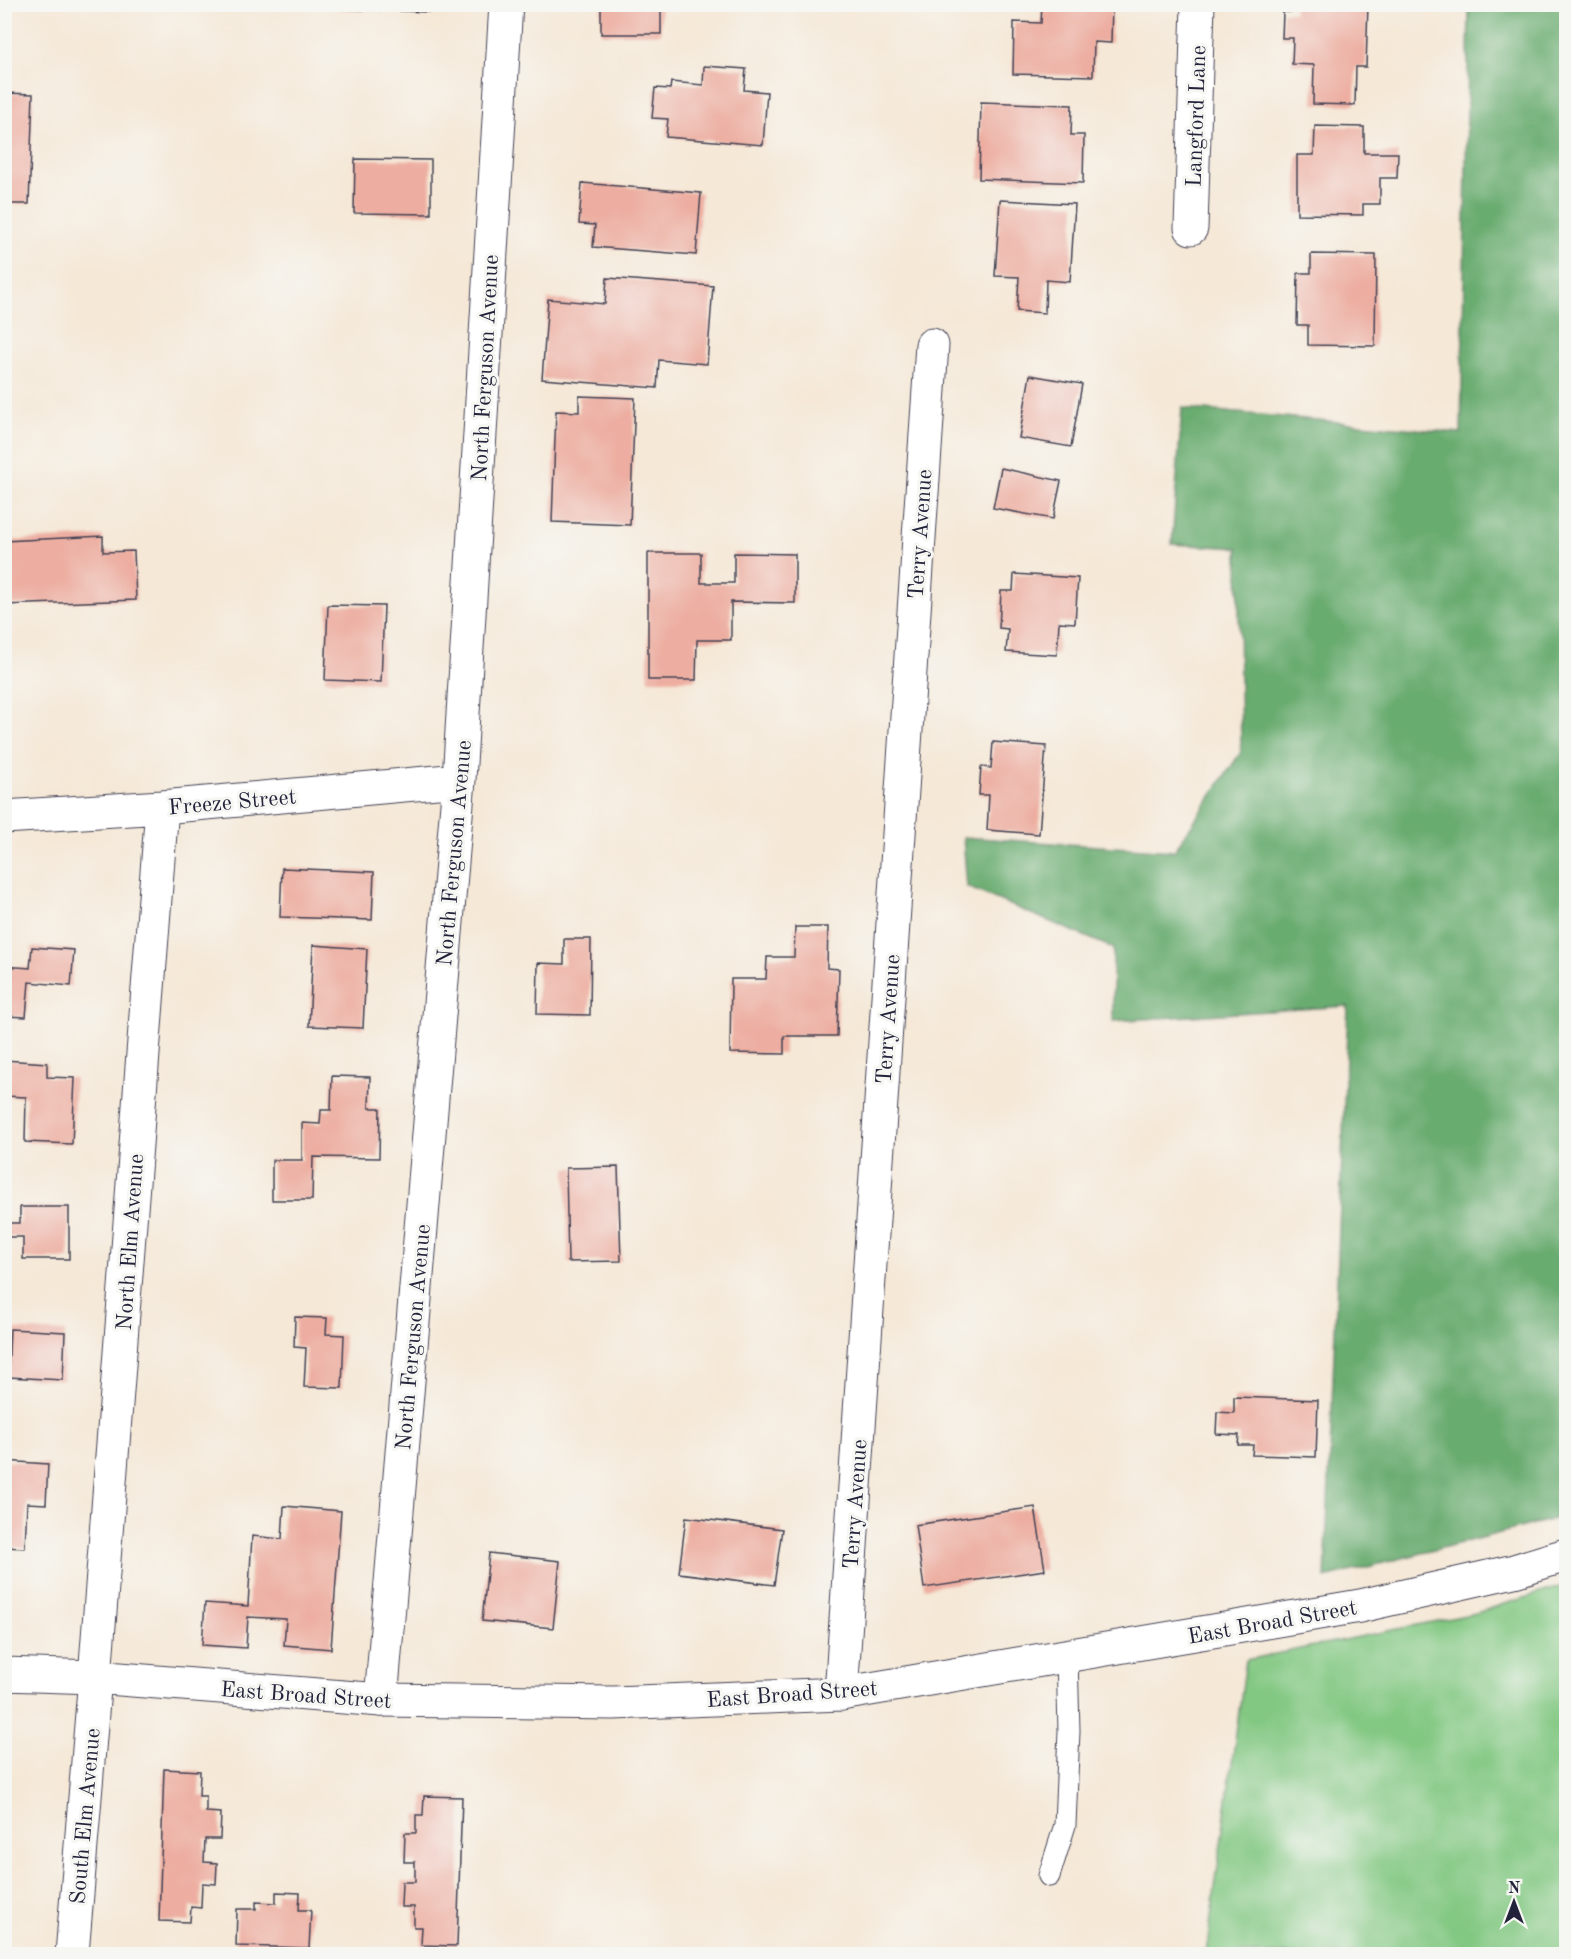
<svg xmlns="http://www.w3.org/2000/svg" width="1571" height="1959" font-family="'Old Standard TT',serif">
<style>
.green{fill:#82c882;stroke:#52755e;stroke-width:1.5}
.forest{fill:#69ac70;stroke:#466756;stroke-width:1.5}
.building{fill:#edaea1}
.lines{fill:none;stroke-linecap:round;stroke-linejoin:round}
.lane-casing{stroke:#424052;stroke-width:23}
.street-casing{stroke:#424052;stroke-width:35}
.secondary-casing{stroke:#424052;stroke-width:35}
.lane{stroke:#fff;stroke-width:21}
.street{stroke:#fff;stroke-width:33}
.secondary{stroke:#fff;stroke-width:33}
.labels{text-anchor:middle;stroke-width:6;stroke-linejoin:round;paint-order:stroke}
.street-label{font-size:22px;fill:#22223b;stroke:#f6f6f2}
</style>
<rect width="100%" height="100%" fill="#f6f6f2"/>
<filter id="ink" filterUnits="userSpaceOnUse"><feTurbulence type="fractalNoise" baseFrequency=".0167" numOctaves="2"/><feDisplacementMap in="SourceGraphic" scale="12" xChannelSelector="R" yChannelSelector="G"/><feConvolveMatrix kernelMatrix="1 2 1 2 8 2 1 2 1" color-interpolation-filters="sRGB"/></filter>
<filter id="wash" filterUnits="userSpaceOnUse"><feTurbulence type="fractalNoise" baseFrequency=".008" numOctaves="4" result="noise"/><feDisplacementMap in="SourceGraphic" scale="24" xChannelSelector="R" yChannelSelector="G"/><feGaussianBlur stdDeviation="1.35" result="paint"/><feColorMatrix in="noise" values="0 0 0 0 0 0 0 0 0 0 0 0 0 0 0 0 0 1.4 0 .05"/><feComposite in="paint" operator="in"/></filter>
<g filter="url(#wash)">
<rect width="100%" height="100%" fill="#f5e8d7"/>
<!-- green -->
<path class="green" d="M1566,1585v369h-360l40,-294 230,-47z"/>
<!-- forest -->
<path class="forest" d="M1469,5h97v1511l-241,62 23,-572 -235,15v-73l-146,-61 -4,-50 211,14 67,-99 -3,-204 -66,-4 10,-136 279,25z"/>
<g id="blocks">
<!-- building -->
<path class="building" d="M339,4h91l-1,8 -90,-3z
M601,4h60v30h-60z
M1042,4h70l-1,39 -17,-1 -1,34 -80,-2 1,-52 27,1z
M1294,4h74l-2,63h-10l-1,38 -42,-1 1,-39 -22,-1 1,-26h-11l1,-26h11z
M704,66l42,3 -2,21 23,2 -4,53 -97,-8 2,-18 -16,-1 3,-30 15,1 1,-7 32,3z
M4,93l29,1 -4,110h-25z
M981,102l91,3 -1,30h13l-1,48 -104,-4z
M1315,126l49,1v26h34l-1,25h-17v26h-17v11l-66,-1v-59h17z
M355,159l76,1v54l-77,-1z
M582,183l119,10 -5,62 -103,-8 2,-22 -16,-1z
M1000,200l75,4 -5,78 -24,-2 -1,33 -28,-2 2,-34 -24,-1z
M1311,254l65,1 -1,91 -67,-1v-20h-11l1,-52h13z
M607,278l106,8 -6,78 -48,-4 -2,28 -115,-9 6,-80 57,5z
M1030,375l52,9 -11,63 -52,-9z
M579,396l56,2 -5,127 -78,-3 4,-111 23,1z
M1001,468l60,13 -8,38 -60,-11z
M103,536v16l31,-1 2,49 -132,5v-64z
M648,553h53v30h33v-30l61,1v49l-64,-1v38h-34l-1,40h-48z
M1014,574l64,4 -3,45 -16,-1 -2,33 -51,-3 2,-23 -9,-1 2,-37h12z
M328,605l56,1 -3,76 -56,-2z
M993,742l53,4 -7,88 -52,-4 2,-35h-10l2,-28 10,1z
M282,868l92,4 -2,48 -92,-3z
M795,927h33l-1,41 12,1 -2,67h-53v18l-54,-1 1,-74h35l1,-22h27z
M564,939h27l-1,76 -53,-1 1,-51 26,1z
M313,945l54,4 -4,79 -54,-2z
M32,947l42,3 -3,36 -42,-4 -3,35 -22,-1v-50l26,2z
M4,1060l43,3v14l28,1 -3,66 -47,-2 1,-45 -22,-1z
M332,1076l38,1 -1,31h11l-1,50 -66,-1 -1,43h-40v-40h30v-37l18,1 1,-14h10z
M618,1167l3,94 -53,1 -2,-94z
M20,1207h49v52h-46v-22h-16v-14h13z
M295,1317l32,1 -1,16 18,1 -2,53 -38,-1 2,-39 -12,-1z
M10,1329l55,3 -2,48 -55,-3z
M1234,1397l84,3 -2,57 -64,-2 1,-10h-15l1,-10 -23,-1 1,-22 17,1z
M4,1461l44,3 -2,40 -19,-1 -2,45 -21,-1z
M284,1506l57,5 -10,138 -47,-4 2,-26 -38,-2 -2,31 -44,-3 3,-42 43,3 4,-70 30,3z
M1035,1507l10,63 -121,18 -9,-63z
M686,1517l96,12 -8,56 -95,-12z
M489,1553l71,8 -7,67 -71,-7z
M164,1769l36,2 -1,25h7v16l15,1 -1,26h-15l-1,23 13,1 -1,21 -14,-1 -1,25 -10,-1 -1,15 -31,-1z
M424,1796l38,1 -5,149 -36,-1 1,-18h-8v-20h-13l1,-25h13v-20h-11l1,-29h11v-18h7z
M276,1892l24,1 -1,17h12l-2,38 -73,-2 1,-37h19v-7l20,1z"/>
</g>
</g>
<g filter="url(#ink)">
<use href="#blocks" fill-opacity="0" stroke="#424052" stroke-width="1.5"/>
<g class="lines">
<defs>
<path id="lane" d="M1049,1876l16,-51 4,-94 -2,-75"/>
<path id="street" d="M1191,228l7,-224
M4,817l158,-10 297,-27
M95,1677l67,-870
M841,1694l91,-1349
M381,1700l78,-920 47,-776"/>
<path id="secondary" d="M4,1674l91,3 286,23 232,3 228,-9 519,-88 154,-35 52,-16
M72,1954l23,-277"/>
</defs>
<!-- lane casing -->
<use href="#lane" class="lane-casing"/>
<!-- street casing -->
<use href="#street" class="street-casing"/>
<!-- secondary casing -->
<use href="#secondary" class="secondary-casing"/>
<!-- lane -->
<use href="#lane" class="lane"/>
<!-- street -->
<use href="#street" class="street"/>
<!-- secondary -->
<use href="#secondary" class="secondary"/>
</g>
</g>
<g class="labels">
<!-- street labels -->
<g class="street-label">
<text transform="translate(1195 116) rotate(-88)" y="8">Langford Lane</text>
<text transform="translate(484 368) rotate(-87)" y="8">North Ferguson Avenue</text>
<text transform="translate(919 534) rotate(-86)" y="8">Terry Avenue</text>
<text transform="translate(232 801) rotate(-5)" y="8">Freeze Street</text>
<text transform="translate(453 853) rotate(-85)" y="8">North Ferguson Avenue</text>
<text transform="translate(887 1019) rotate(-86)" y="8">Terry Avenue</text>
<text transform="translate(129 1242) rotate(-86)" y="8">North Elm Avenue</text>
<text transform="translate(412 1337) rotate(-85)" y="8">North Ferguson Avenue</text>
<text transform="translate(854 1504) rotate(-86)" y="8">Terry Avenue</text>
<text transform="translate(1272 1621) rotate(-10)" y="8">East Broad Street</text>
<text transform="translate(792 1693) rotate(-4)" y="8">East Broad Street</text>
<text transform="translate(306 1694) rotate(4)" y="8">East Broad Street</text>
<text transform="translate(84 1816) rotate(-85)" y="8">South Elm Avenue</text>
</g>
</g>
<!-- margin -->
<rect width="1571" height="1959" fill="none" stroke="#f6f6f2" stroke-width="24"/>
<!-- north arrow -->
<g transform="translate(1514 1902)" stroke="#f6f6f2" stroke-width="4.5" paint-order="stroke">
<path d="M0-4.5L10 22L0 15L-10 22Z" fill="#22223b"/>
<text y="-9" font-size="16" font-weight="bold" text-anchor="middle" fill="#22223b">N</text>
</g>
</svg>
